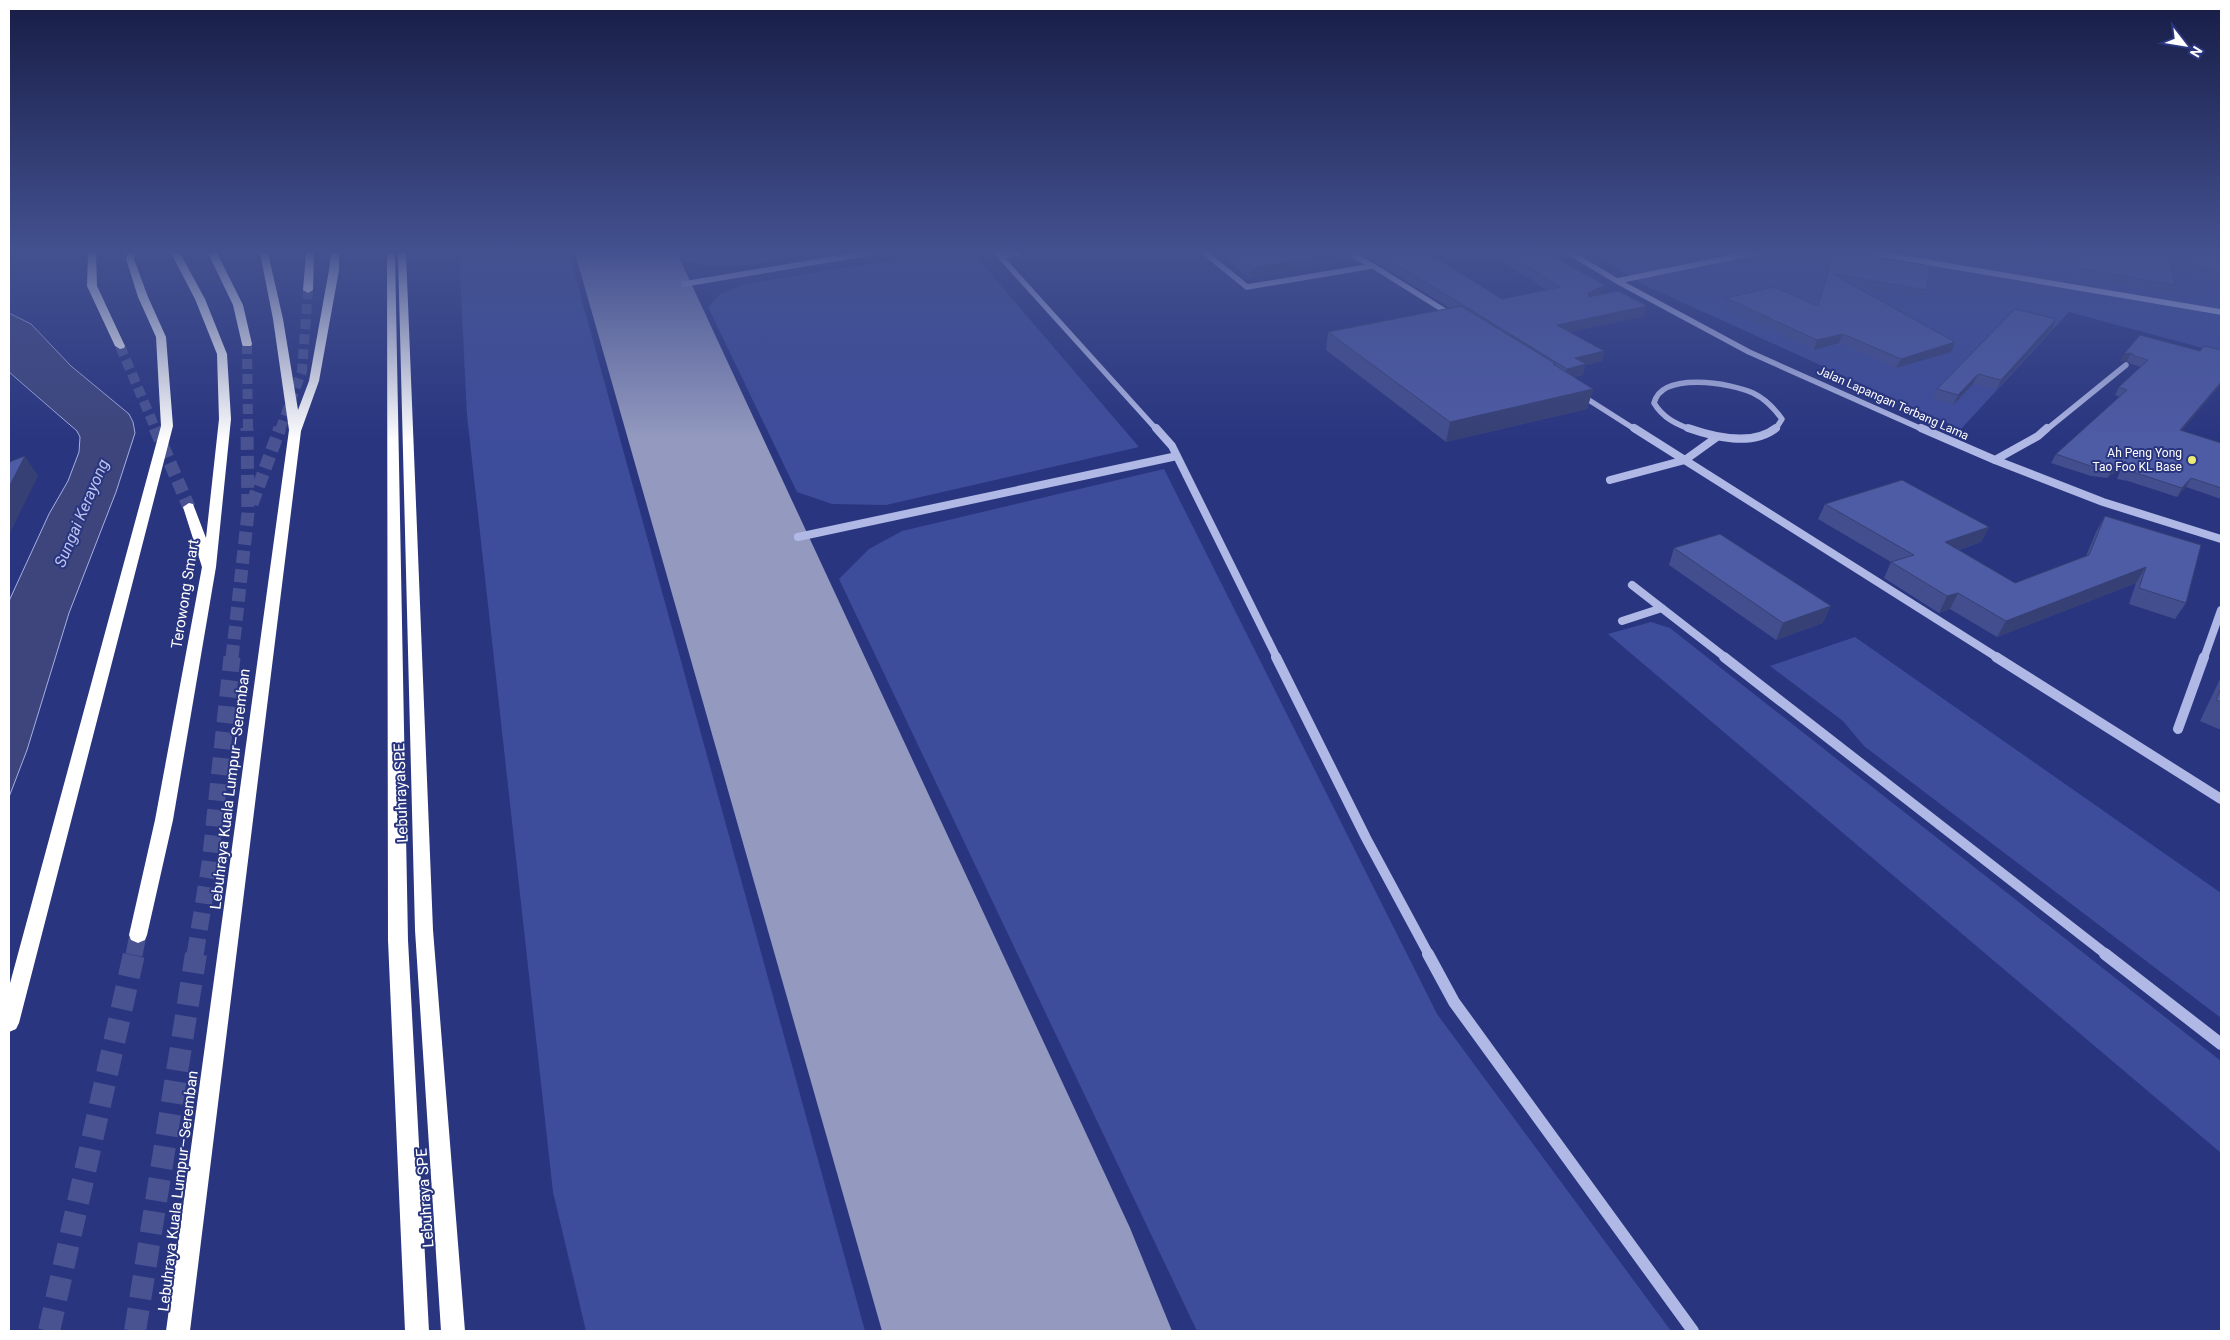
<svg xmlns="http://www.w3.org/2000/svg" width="2230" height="1340" font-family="Roboto,sans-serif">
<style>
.green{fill:#3e4c9c}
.water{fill:#3d457c;stroke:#a5b0e5}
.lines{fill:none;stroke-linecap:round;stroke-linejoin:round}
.runway{fill:#949abf;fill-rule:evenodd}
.highway-tunnel-far3{stroke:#495392;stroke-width:10;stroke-dasharray:10 5;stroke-linecap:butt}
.highway-tunnel-far2{stroke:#495392;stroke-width:13;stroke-dasharray:13 6;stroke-linecap:butt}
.highway-tunnel-far1{stroke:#495392;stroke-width:17;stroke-dasharray:17 9;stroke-linecap:butt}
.highway-tunnel{stroke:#495392;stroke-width:22;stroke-dasharray:22 11;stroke-linecap:butt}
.minor-far3{stroke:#b0b8e5;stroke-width:5.5}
.minor-far2{stroke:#b0b8e5;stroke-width:8}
.minor-far1{stroke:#b0b8e5;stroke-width:10}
.minor{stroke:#b0b8e5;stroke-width:12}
.highway{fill:#fff;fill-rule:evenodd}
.wall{fill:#434e8e;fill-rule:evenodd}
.shaded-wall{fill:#374074}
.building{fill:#4e5ba5;stroke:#374074}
.poi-dot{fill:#ecec77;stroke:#29357f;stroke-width:2}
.labels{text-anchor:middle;stroke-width:4;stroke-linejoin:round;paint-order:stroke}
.far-street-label{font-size:12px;fill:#fff;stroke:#29357f}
.far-poi-label{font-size:12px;fill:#fff;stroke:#29357f;text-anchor:end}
.street-label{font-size:15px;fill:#fff;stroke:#29357f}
.water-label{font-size:16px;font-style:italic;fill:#bbc3ed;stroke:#29357f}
</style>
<rect width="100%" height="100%" fill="#29357f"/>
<!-- green -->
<path class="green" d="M459,253h110l296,1078h-279l-33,-139 -86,-777z
M678,253h138l-76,13h-35l-23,-6z
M938,253h35l166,194 -253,58 -54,-1 -35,-12 -89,-185 12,-13 25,-10z
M1592,253h629v100l-152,-41 -108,117 -317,-144z
M1164,469l273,545 234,317h-474l-358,-752 30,-30 33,-18z
M1651,622l19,6 551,433v92l-613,-519z
M1855,637l366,256v125l-357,-272 -21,-25 -73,-55z"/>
<!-- water -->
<path class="water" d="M9,313l22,11 40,42 58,48 4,8 2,11 -19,59 -47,121 -42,137 -18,47v-196l40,-87 19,-33 11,-29 1,-15 -3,-6 -68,-59z"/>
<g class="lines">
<!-- runway -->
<path class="runway" d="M575,253h102l453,975 42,103h-290z"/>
<!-- highway-tunnel-far3 -->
<path class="highway-tunnel-far3" d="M247,344l1,86
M120,346l36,84
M280,430l22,-59 6,-81"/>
<!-- highway-tunnel-far2 -->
<path class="highway-tunnel-far2" d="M155,428l34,79
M252,504l28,-76
M232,658l16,-145 -1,-85"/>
<!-- highway-tunnel-far1 -->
<path class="highway-tunnel-far1" d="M134,955l4,-20
M195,955l15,-91 22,-207"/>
<!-- highway-tunnel -->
<path class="highway-tunnel" d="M49,1331l85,-377
M135,1331l61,-377"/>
<!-- minor-far3 -->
<path class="minor-far3" d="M997,253l160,177
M1205,253l42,34 126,-21
M1348,253l25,13 80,50
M1570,253l47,28 132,71 175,78
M1873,253l348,59
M1000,256l18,-3
M1617,281l136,-28
M684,284l185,-31
M1581,395l55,35
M1692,430c-16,-6 -29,-12 -38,-27 8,-32 77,-20 99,-10 13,6 21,15 29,26l-7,11
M2046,430l80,-65"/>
<!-- minor-far2 -->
<path class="minor-far2" d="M1156,428l16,18 105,212
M1634,428l364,230
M1688,428c26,9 64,19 88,0
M1921,428l74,32 108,42 118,37
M1995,460l43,-24 9,-8
M1610,480l75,-20 32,-23
M798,537l379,-81
M1632,585l94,73
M1622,621l40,-13
M2204,658l17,-48"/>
<!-- minor-far1 -->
<path class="minor-far1" d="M1276,657l90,181 63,117
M1724,657l383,298
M1996,657l225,142
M2178,729l26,-72"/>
<!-- minor -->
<path class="minor" d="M1428,954l26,48 239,329
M2105,954l116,90"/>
<!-- highway -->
<path class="highway" d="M88,253h8l1,33 28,60 -1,2 -4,1 -5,-3 -28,-60z
M127,253h8l-1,6 14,38 18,40 7,89 -154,597 -3,6 -7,3v-45l152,-561 -5,-89 -18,-40 -12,-38z
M171,253h9l25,46 22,55 4,65 -15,148 -43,253 -26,115 -2,5 -7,3 -7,-3 -2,-5 26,-115 47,-253 -19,-60 6,-4 4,1 13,34 13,-119 -2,-65 -22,-55z
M208,253h9l26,52 9,39 -1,2h-8l-1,-2 -9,-39z
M260,253h8l15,66 15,91 11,-29 20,-111 2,-17h8v17l-20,111 -18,50 -111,900h-24l123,-901 -16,-111z
M306,253h8l-1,37 -5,3 -5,-3z
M387,253h8l13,687 21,391h-24l-17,-391z
M398,253h8l27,677 32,401h-24l-26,-401z"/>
</g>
<!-- wall -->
<path class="wall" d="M1218,253h134l-1,7 -100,18z
M1359,253h191l27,17 28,15 -3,9 45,12 -3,10 -74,16 34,19 -2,10 -17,4 -2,10 -10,2 20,12 -6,20 -141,33 -120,-92 2,-18 122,-24 -75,-46zM1493,255l54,35 -45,9 -59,-37z
M1833,253l93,37 -4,9 -65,-11 94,64 -55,16 -57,-25 -25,7 -91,-43 3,-9 91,7z
M2065,253h156v31l-49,-16 3,17 -5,9 -97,-17 1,-20z
M2056,319l-4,10 -56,61 -23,-6 -20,21 -21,-6 5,-10z
M2140,335l60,16 21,-1v36l-1,-1 -39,46 40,12v56l-35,-12 -9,10 -49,-16 -11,-2 4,-10 -14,9 -16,-2 -40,-13 5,-9 64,-57 -5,-2 4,-8 22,-20 -10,-3 -4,-3h-7z
M1825,504l164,23 -8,15 -22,8 56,33 71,-27 10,-24 9,-16 81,87 -11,16 -46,-15 7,-21 -139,54 -47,-28 -11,4 -55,-35 7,-16 -73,-43z
M1674,548l149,75 -47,17 -107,-75z
M2221,677v53l-21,-9z"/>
<!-- shaded-wall -->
<path class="shaded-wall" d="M1337,253h15l-1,7 -100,18v-10z
M1442,253h52l-1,2 -63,9 1,-9z
M1605,285l-3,9 -17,9 3,-10z
M1647,306l-3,10 -89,19 2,-10z
M2056,319l-4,10 -56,61 5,-10z
M1843,334l-4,9 -25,7 3,-10z
M1955,342l-4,10 -55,16 5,-9z
M1604,351l-2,10 -17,4 -2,10 -19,5 3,-11 8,-11z
M2131,353l-4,8h-7l4,-7z
M1978,374l-5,10 -20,21 5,-10z
M2221,382l-1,3 -45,54 5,-9z
M1593,389l-6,20 -141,33 4,-20z
M25,456l13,20 -29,59v-48z
M2126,461l-5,8 -14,9 5,-8z
M2191,478l-5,9 -9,10 5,-9z
M1989,527l-8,15 -44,15 8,-15z
M2146,567l-10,16 -139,54 9,-16z
M1958,593l-8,16 -11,4 8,-17z
M1831,606l-8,17 -47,17 7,-17z"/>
<!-- building -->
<path class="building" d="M1231,253h106l-86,15z
M1378,253h64l-11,2 71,44 58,-12 -53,-34h43l27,17 28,15 -17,8 1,4 29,-6 29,15 -90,19 47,26 -29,7 11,6 -19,5z
M1834,253h19l77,13 -4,24 -93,-16 122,68 -54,17 -58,-25 -26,6 -91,-42 48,-11 44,19z
M2078,253h143v20l-51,-16 5,28 -98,-17z
M1461,306l95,58h-3l40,25 -143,33 -122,-90z
M2015,309l41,10 -55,61 -23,-6 -20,21 -21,-6z
M2140,335l60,16 4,-5 17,4v32l-41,48 41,13v45l-30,-10 -9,10 -49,-16 -11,-1 4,-10 -14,9 -16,-2 -40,-14 71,-64 -8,-3 29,-27 -13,-4 -4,-3 -7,1z
M25,456l-16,31v-25z
M1902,480l87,47 -44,15 70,41 74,-28 16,-39 96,29 -15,58 -47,-15 7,-21 -140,54 -48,-28 -11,3 -56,-34 23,-7 -89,-51z
M1720,534l111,72 -48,17 -109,-75z
M2221,689v13l-5,-2z"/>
<!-- sky -->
<linearGradient id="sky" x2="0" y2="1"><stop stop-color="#171d46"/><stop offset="0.57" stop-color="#435190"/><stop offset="1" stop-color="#435190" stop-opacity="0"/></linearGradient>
<rect width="2230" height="441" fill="url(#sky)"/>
<!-- markers -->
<circle class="poi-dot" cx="2192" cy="460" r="5"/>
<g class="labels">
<!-- far-street labels -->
<g class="far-street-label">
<text transform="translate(1893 403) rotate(24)" y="4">Jalan Lapangan Terbang Lama</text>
</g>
<!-- far-poi labels -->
<g class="far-poi-label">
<text x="2182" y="457">Ah Peng Yong<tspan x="2182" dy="14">Tao Foo KL Base</tspan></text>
</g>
<!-- street labels -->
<g class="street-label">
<text transform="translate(185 594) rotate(-81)" y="5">Terowong Smart</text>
<text transform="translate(230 789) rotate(-83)" y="5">Lebuhraya Kuala Lumpur–Seremban</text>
<text transform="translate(401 793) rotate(-92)" y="5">Lebuhraya SPE</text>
<text transform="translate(178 1191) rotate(-83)" y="5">Lebuhraya Kuala Lumpur–Seremban</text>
<text transform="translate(425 1198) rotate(-94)" y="5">Lebuhraya SPE</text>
</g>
<!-- water labels -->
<g class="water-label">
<text transform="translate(81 513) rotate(-67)" y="6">Sungai Kerayong</text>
</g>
</g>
<!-- border -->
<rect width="2230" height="1340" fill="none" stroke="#ffffff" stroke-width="20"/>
<!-- north arrow -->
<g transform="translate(2185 45) rotate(121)" stroke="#29357f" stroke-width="4" paint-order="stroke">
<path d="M0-4L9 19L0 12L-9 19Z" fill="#ffffff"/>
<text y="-8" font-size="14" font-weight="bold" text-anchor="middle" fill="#ffffff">N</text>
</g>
</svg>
